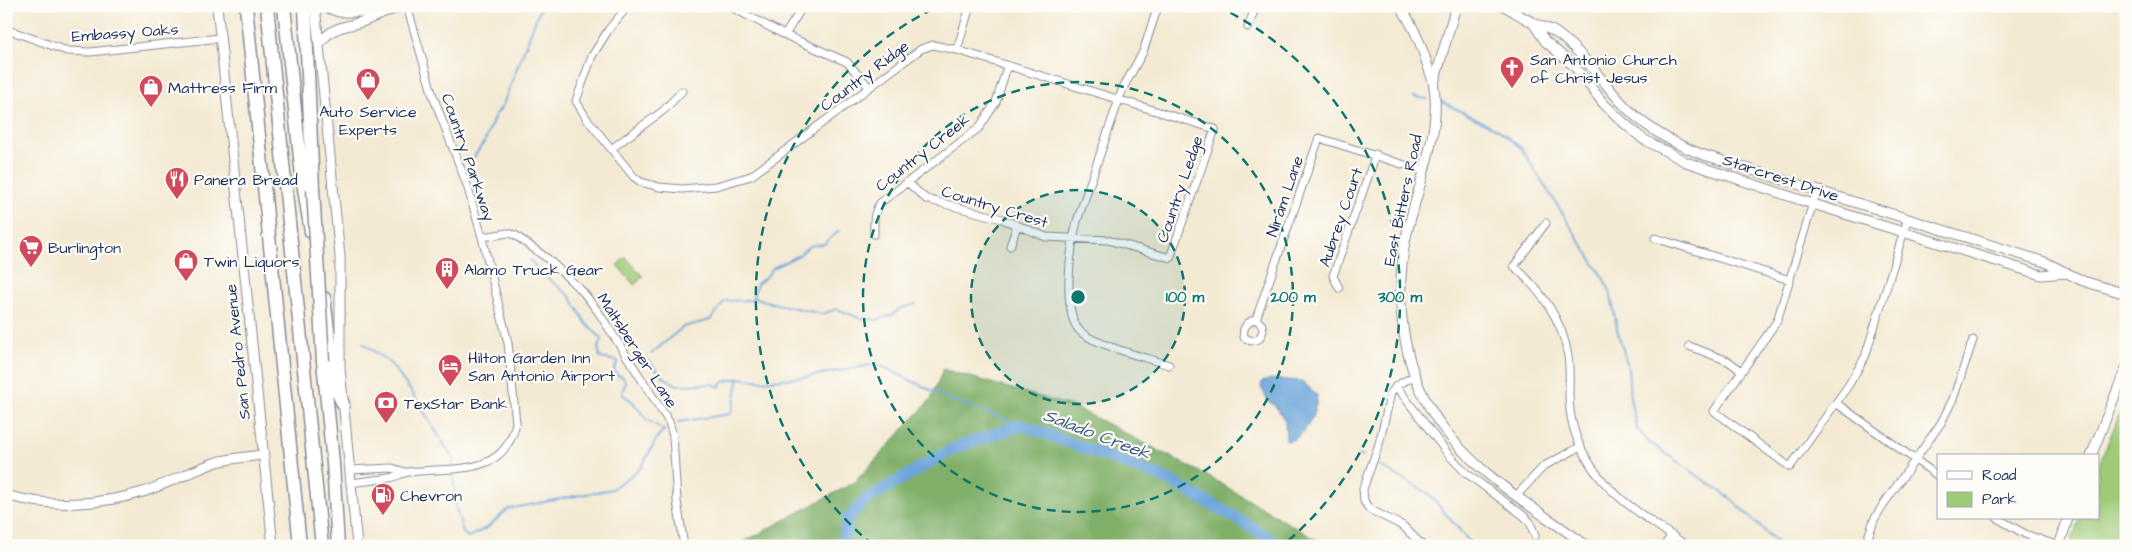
<svg xmlns="http://www.w3.org/2000/svg" width="2132" height="552" font-family="'Architects Daughter',sans-serif">
<style>
.green{fill:#9fcb77;stroke:#5d7d6a}
.forest{fill:#7faf68;stroke:#4d6f63}
.water{fill:#6ba4da;stroke:#436a9c}
.lines{fill:none;stroke-linecap:round;stroke-linejoin:round}
.stream{stroke:#6ba4da;stroke-width:2}
.river{stroke:#6ba4da;stroke-width:12}
.street-casing{stroke:#888c98;stroke-width:9}
.secondary-casing{stroke:#888c98;stroke-width:11}
.highway-casing{stroke:#888c98;stroke-width:15}
.street{stroke:#fff;stroke-width:7}
.secondary{stroke:#fff;stroke-width:9}
.highway{stroke:#fff;stroke-width:12}
.highway-bridge-casing{stroke:#888c98;stroke-width:15;stroke-linecap:butt}
.highway-bridge{stroke:#fff;stroke-width:12}
.ring{fill:none;stroke:#0f766e;stroke-width:2.5;stroke-dasharray:9 6}
.labels{text-anchor:middle;stroke-width:4.5;stroke-linejoin:round;paint-order:stroke}
.street-label{font-size:16px;fill:#1b2f5e;stroke:#fdfcf7}
.poi-label{font-size:16px;fill:#1b2f5e;stroke:#fdfcf7;text-anchor:start}
.water-label{font-size:18px;font-style:italic;fill:#375889;stroke:#fdfcf7}
.centre{fill:#0f766e;stroke:#fdfcf7;stroke-width:2.5}
.ring-label{font-size:15px;text-anchor:middle;font-weight:bold;fill:#0f766e;stroke:#fdfcf7;stroke-width:4.5;stroke-linejoin:round;paint-order:stroke}
</style>
<rect width="100%" height="100%" fill="#fdfcf7"/>
<filter id="ink" filterUnits="userSpaceOnUse"><feTurbulence type="fractalNoise" baseFrequency=".02" numOctaves="2"/><feDisplacementMap in="SourceGraphic" scale="10" xChannelSelector="R" yChannelSelector="G"/><feConvolveMatrix kernelMatrix="1 2 1 2 8 2 1 2 1" color-interpolation-filters="sRGB"/></filter>
<filter id="wash" filterUnits="userSpaceOnUse"><feTurbulence type="fractalNoise" baseFrequency=".0096" numOctaves="4" result="noise"/><feDisplacementMap in="SourceGraphic" scale="20" xChannelSelector="R" yChannelSelector="G"/><feGaussianBlur stdDeviation="1.12" result="paint"/><feColorMatrix in="noise" values="0 0 0 0 0 0 0 0 0 0 0 0 0 0 0 0 0 1.4 0 .05"/><feComposite in="paint" operator="in"/></filter>
<g filter="url(#wash)">
<rect width="100%" height="100%" fill="#f4ead3"/>
<!-- green -->
<path class="green" d="M626,257l17,20 -9,8 -17,-20z
M2126,398v148h-56l9,-28h19v-51z"/>
<!-- forest -->
<path class="forest" d="M943,369l132,38 140,73 112,66h-591l119,-64 76,-83z"/>
<!-- water -->
<path class="water" d="M1271,379l31,2 15,14c0,17 -11,42 -28,46l-3,-1 -1,-19 -9,-14 -8,-6 -7,-14 1,-5z"/>
<g class="lines">
<!-- stream -->
<path class="stream" d="M1414,97l14,2
M1440,101l59,29 22,18 81,128 8,15 8,42 10,34 2,31 7,31 12,13 81,56 45,43 3,5
M471,161l14,-20 10,-26 7,-8 37,-96 4,-5
M753,297l19,6 50,11 15,-5 22,9 18,2 15,-5 9,-7 15,-4
M363,343l27,20 23,31 40,65v7
M651,354l32,-27 27,-7 15,-19 27,-1 5,-16 9,-7 7,-9 26,-13 10,-9 15,-2 15,-13
M649,361l13,15 15,9 35,-1 8,3 3,-5 16,-4
M678,422l52,-8c6,-10 5,-24 9,-36l23,3 43,-4 72,-13 74,36 71,25
M1359,455l4,2
M1378,465l50,28 45,53
M453,471l3,36 7,26 5,4 19,-9 21,-19 104,-20 29,-21 17,-32 6,-6 -18,-11 -14,-18 -10,-7v-3l4,-8 -3,-6 -6,-2 -3,-5 4,-9 -18,-3 -2,-11 4,-8 -16,-16 -16,-27 -29,-23 -11,-13"/>
<!-- river -->
<path class="river" d="M842,546l6,-28 16,-17 90,-53 68,-23 145,54 76,43 37,24"/>
</g>
</g>
<g filter="url(#ink)">
<g class="lines">
<defs>
<path id="street" d="M628,6l-19,23 -17,27 -16,45 11,18 47,58 7,5 18,5 23,2 34,-3 35,-10 170,-127 12,-4 24,5 258,79 -45,129 -62,-18 -62,-3 -44,-18 -76,-20 -19,-17
M729,6l56,29 62,27 22,25
M1158,6l-15,46 -20,36 -46,133c-6,24 -17,95 5,112 17,13 65,25 87,32
M1248,27l8,-21
M6,29l61,22 23,1 130,-14
M785,35l18,-29
M957,50l13,-44
M611,149l53,-39 18,-19
M1817,190l-40,131 -63,90 76,56 58,-81 17,-29 43,-139
M1546,223l-32,43c27,25 48,52 54,90 2,12 1,25 1,38 0,23 6,45 18,65 21,38 65,62 100,87
M874,234c0,-11 -1,-21 6,-31l99,-75 17,-26 11,-35
M482,237l26,-4 7,2 33,24 35,33 16,21 70,109 4,14 4,65 7,45
M1655,238l135,42
M1010,246l7,-20
M1339,288l-6,-12 43,-122
M1256,319l6,6 1,6 -4,8 -8,2 -7,-4c-2,-10 3,-15 12,-18l63,-181 105,33
M1689,346l39,15 14,10
M1414,376l-18,10 -5,7 -12,51 -16,45 1,12 5,8 34,17 20,20
M1396,386l52,68 18,19 58,43 6,6 5,14
M1836,403l102,73
M350,470l42,-2 13,4
M351,483c13,-2 26,-3 39,-5 6,-1 11,-5 18,-6 43,-6 96,7 108,-49l-8,-80 -26,-106 -15,-52 -34,-89 -26,-90
M1517,495l27,-29 36,-19
M1997,518l28,16 33,12
M1664,546l8,-11
M1865,546l9,-26 7,-12 60,-85 12,-24 20,-59"/>
<path id="secondary" d="M217,6l56,540
M315,6l25,251v111l17,178
M322,6l17,6h42
M1400,6c11,16 19,33 25,51 2,8 6,17 8,25 11,47 -19,113 -28,160 -11,64 -2,134 39,187 37,49 94,81 143,117
M1504,6c10,5 19,12 30,17 6,4 15,5 21,9 26,18 45,47 66,70 21,23 51,41 80,52l344,108 38,19 43,13
M1533,23l12,18 29,25 30,38 20,19 19,16 43,23 127,42 228,71 25,-2
M319,45c14,-21 27,-17 48,-25 12,-5 23,-9 34,-14
M1434,83l22,-77
M2091,456l35,-88
M6,495c43,13 94,10 137,-3 24,-8 47,-20 71,-29 15,-5 33,-6 49,-8
M2059,546l9,-28"/>
<path id="highway" d="M246,6l54,540
M267,6l55,540
M284,6l18,170 9,56
M305,6l8,183
M324,298l11,89 8,17
M323,361l10,102 5,83"/>
</defs>
<!-- street casing -->
<use href="#street" class="street-casing"/>
<!-- secondary casing -->
<use href="#secondary" class="secondary-casing"/>
<!-- highway casing -->
<use href="#highway" class="highway-casing"/>
<!-- street -->
<use href="#street" class="street"/>
<!-- secondary -->
<use href="#secondary" class="secondary"/>
<!-- highway -->
<use href="#highway" class="highway"/>
<defs>
<path id="highway-bridge" d="M313,189l10,172"/>
</defs>
<!-- highway-bridge casing -->
<use href="#highway-bridge" class="highway-bridge-casing"/>
<!-- highway-bridge -->
<use href="#highway-bridge" class="highway-bridge"/>
</g>
</g>
<!-- distance rings -->
<circle cx="1078" cy="297" r="107" fill="#0f766e" fill-opacity=".12"/>
<g class="ring">
<circle cx="1078" cy="297" r="107"/>
<circle cx="1078" cy="297" r="215"/>
<path d="M873 545A322 322 0 0 1 939 6M1217 6A322 322 0 0 1 1283 545"/>
</g>
<!-- icons -->
<defs>
<symbol id="church-pin" viewBox="-11 -11 22 30"><path d="M0 17L-7.5 6A9.5 9.5 0 1 1 7.5 6Z" fill="#d1495b" stroke="#fdfcf7"/><path d="M-1.2-6h2.4v3.5h3.3v2.4h-3.3V6h-2.4V-.1h-3.3v-2.4h3.3Z" fill="#fff"/></symbol>
<symbol id="shop-pin" viewBox="-11 -11 22 30"><path d="M0 17L-7.5 6A9.5 9.5 0 1 1 7.5 6Z" fill="#d1495b" stroke="#fdfcf7"/><path d="M-5-2.5h2.3a2.7 3.5 0 0 1 5.4 0H5L5.5 6h-11ZM-1.5-2.5h3a1.5 2.3 0 0 0-3 0Z" fill="#fff"/></symbol>
<symbol id="restaurant-pin" viewBox="-11 -11 22 30"><path d="M0 17L-7.5 6A9.5 9.5 0 1 1 7.5 6Z" fill="#d1495b" stroke="#fdfcf7"/><path d="M-5-6h1v4h1v-4h1v4h1v-4h1v5L-1.5 .5V6h-2V.5L-5-1ZM5-6V6H3V1.5H1.5Q1.5-4 5-6Z" fill="#fff"/></symbol>
<symbol id="supermarket-pin" viewBox="-11 -11 22 30"><path d="M0 17L-7.5 6A9.5 9.5 0 1 1 7.5 6Z" fill="#d1495b" stroke="#fdfcf7"/><path d="M-6-5.5h2.5l.6 2H6L4.5 2H-2.5L-4.4-4H-6ZM-1.5 3.2a1.3 1.3 0 1 0 .1 0ZM3 3.2a1.3 1.3 0 1 0 .1 0Z" fill="#fff"/></symbol>
<symbol id="building-pin" viewBox="-11 -11 22 30"><path d="M0 17L-7.5 6A9.5 9.5 0 1 1 7.5 6Z" fill="#d1495b" stroke="#fdfcf7"/><path d="M-4-6H4V6H1V3H-1V6H-4ZM-2.5-4.3h1.7v1.8h-1.7ZM.8-4.3h1.7v1.8H.8ZM-2.5-1h1.7V.8h-1.7ZM.8-1h1.7V.8H.8Z" fill="#fff"/></symbol>
<symbol id="hotel-pin" viewBox="-11 -11 22 30"><path d="M0 17L-7.5 6A9.5 9.5 0 1 1 7.5 6Z" fill="#d1495b" stroke="#fdfcf7"/><path d="M-6-4.5h1.5V1H6V5H4.5V3h-9V5H-6ZM-4 0a1.8 1.8 0 1 1 3.6 0ZM.5 0V-2.5h3Q6-2.5 6 0Z" fill="#fff"/></symbol>
<symbol id="bank-pin" viewBox="-11 -11 22 30"><path d="M0 17L-7.5 6A9.5 9.5 0 1 1 7.5 6Z" fill="#d1495b" stroke="#fdfcf7"/><path d="M-6-4H6V4H-6ZM0-2.3a2.3 2.3 0 1 0 0 4.6a2.3 2.3 0 1 0 0-4.6Z" fill="#fff"/></symbol>
<symbol id="fuel-pin" viewBox="-11 -11 22 30"><path d="M0 17L-7.5 6A9.5 9.5 0 1 1 7.5 6Z" fill="#d1495b" stroke="#fdfcf7"/><path d="M-5.5-6h7V0h2V4h1.3V-2.5L3-4.5l.8-.8L6-3V5H2.5V1h-1V6h-7ZM-4.2-4.7v3.2H.2V-4.7Z" fill="#fff"/></symbol>
</defs>
<g fill-rule="evenodd">
<use href="#church-pin" x="1498" y="54" width="28" height="38"/>
<use href="#shop-pin" x="354" y="66" width="28" height="38"/>
<use href="#shop-pin" x="137" y="73" width="28" height="38"/>
<use href="#restaurant-pin" x="163" y="165" width="28" height="38"/>
<use href="#supermarket-pin" x="17" y="233" width="28" height="38"/>
<use href="#shop-pin" x="172" y="247" width="28" height="38"/>
<use href="#building-pin" x="433" y="255" width="28" height="38"/>
<use href="#hotel-pin" x="436" y="352" width="28" height="38"/>
<use href="#bank-pin" x="372" y="389" width="28" height="38"/>
<use href="#fuel-pin" x="369" y="481" width="28" height="38"/>
</g>
<g class="labels">
<!-- street labels -->
<g class="street-label">
<text transform="translate(125 32) rotate(-4)" y="6">Embassy Oaks</text>
<text transform="translate(864 75) rotate(-37)" y="6">Country Ridge</text>
<text transform="translate(922 152) rotate(-38)" y="6">Country Creek</text>
<text transform="translate(469 157) rotate(71)" y="6">Country Parkway</text>
<text transform="translate(1781 177) rotate(18)" y="6">Starcrest Drive</text>
<text transform="translate(1179 189) rotate(-71)" y="6">Country Ledge</text>
<text transform="translate(1284 196) rotate(-71)" y="6">Niram Lane</text>
<text transform="translate(1402 200) rotate(-78)" y="6">East Bitters Road</text>
<text transform="translate(995 206) rotate(17)" y="6">Country Crest</text>
<text transform="translate(1340 217) rotate(-71)" y="6">Aubrey Court</text>
<text transform="translate(638 350) rotate(57)" y="6">Maltsberger Lane</text>
<text transform="translate(237 352) rotate(-96)" y="6">San Pedro Avenue</text>
</g>
<!-- poi labels -->
<g class="poi-label">
<text x="1530" y="65">San Antonio Church<tspan x="1530" dy="18">of Christ Jesus</tspan></text>
<text x="168" y="93">Mattress Firm</text>
<text x="368" y="117" text-anchor="middle">Auto Service<tspan x="368" dy="18">Experts</tspan></text>
<text x="194" y="185">Panera Bread</text>
<text x="48" y="253">Burlington</text>
<text x="204" y="267">Twin Liquors</text>
<text x="464" y="275">Alamo Truck Gear</text>
<text x="468" y="363">Hilton Garden Inn<tspan x="468" dy="18">San Antonio Airport</tspan></text>
<text x="404" y="409">TexStar Bank</text>
<text x="400" y="501">Chevron</text>
</g>
<!-- water labels -->
<g class="water-label">
<text transform="translate(1097 434) rotate(21)" y="6">Salado Creek</text>
</g>
</g>
<circle cx="1078" cy="297" r="8" class="centre"/>
<g class="ring-label">
<text x="1185" y="302">100 m</text>
<text x="1293" y="302">200 m</text>
<text x="1400" y="302">300 m</text>
</g>
<!-- margin -->
<rect width="2132" height="552" fill="none" stroke="#fdfcf7" stroke-width="25"/>
<!-- legend -->
<rect x="1937" y="454" width="162" height="65" fill="#fdfcf7" stroke="#a3aaba"/>
<rect x="1947" y="471" width="25" height="8" fill="#ffffff" stroke="#a3aaba"/>
<text x="1982" y="480" font-size="15" fill="#1b2f5e">Road</text>
<rect x="1947" y="492" width="25" height="15" fill="#9fcb77" stroke="#a3aaba"/>
<text x="1982" y="504" font-size="15" fill="#1b2f5e">Park</text>
</svg>
